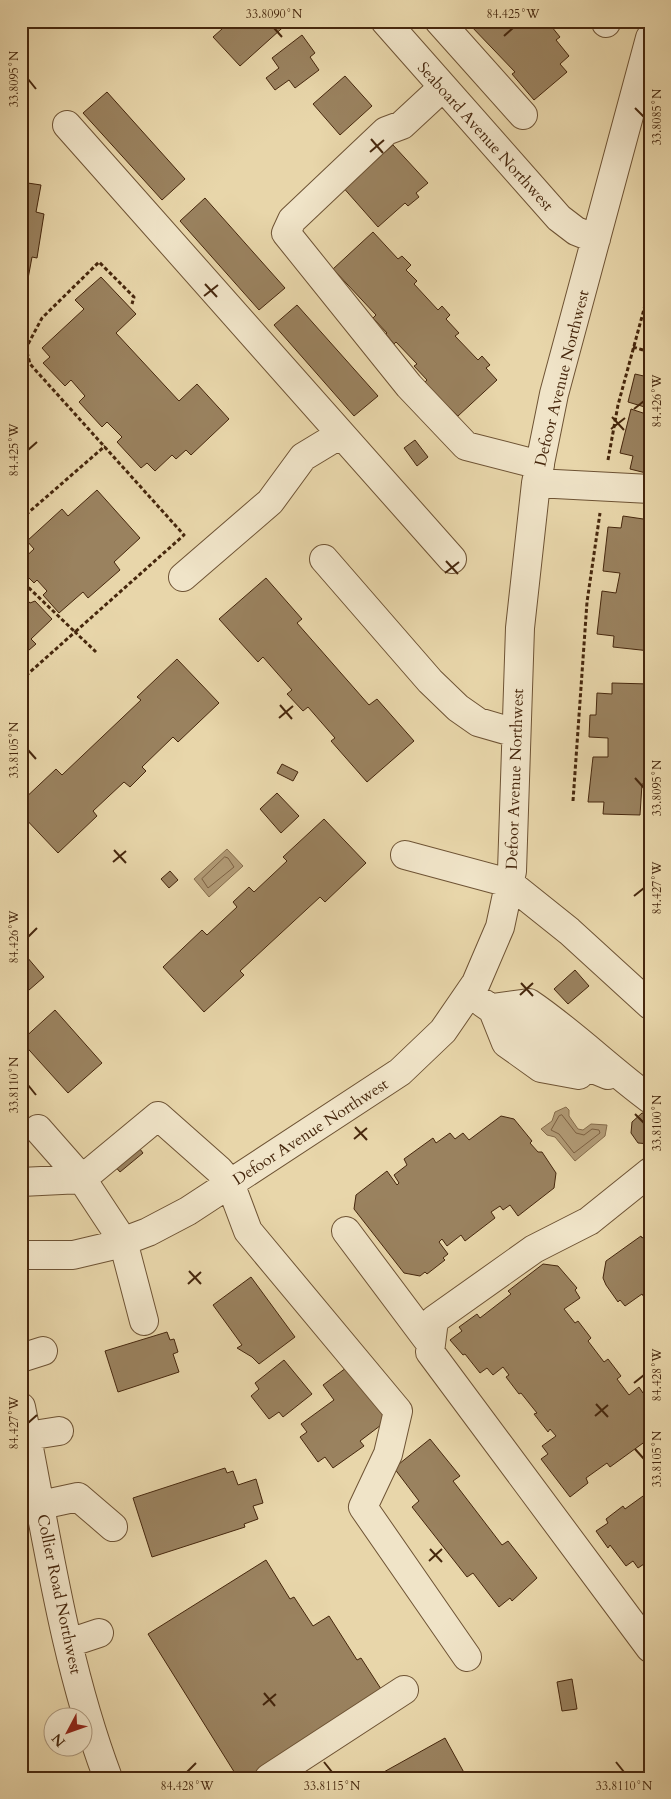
<svg xmlns="http://www.w3.org/2000/svg" width="671" height="1799" font-family="Cardo,serif">
<style>
.water{fill:#b19a75;stroke:#866c4b}
.lines{fill:none;stroke-linecap:round;stroke-linejoin:round}
.shore{stroke:#7c6041;stroke-width:1}
.building{fill:#9a825f;stroke:#46270d}
.minor-casing{stroke:#6e5334;stroke-width:30}
.path{stroke:#46270d;stroke-width:3;stroke-dasharray:4 2.5;stroke-linecap:butt}
.minor{stroke:#f0e4c8;stroke-width:28}
.ticks{fill:none;stroke:#46270d;stroke-width:2}
.labels{text-anchor:middle;stroke-width:4;stroke-linejoin:round;paint-order:stroke}
.street-label{font-size:16px;fill:#46270d;stroke:#f0e4c8}
.neatline{fill:none;stroke:#46270d;stroke-width:2}
.ticks-label{font-size:12px;text-anchor:middle;fill:#46270d}
</style>
<rect width="100%" height="100%" fill="#e8d6aa"/>
<filter id="stains"><feTurbulence type="fractalNoise" baseFrequency=".004" numOctaves="4"/><feColorMatrix values="0 0 0 0 .2 0 0 0 0 .09 0 0 0 0 .02 0 0 0 .5 -.17"/></filter>
<radialGradient id="worn" r=".72"><stop offset=".6" stop-color="#630" stop-opacity="0"/><stop offset="1" stop-color="#630" stop-opacity=".3"/></radialGradient>
<!-- water -->
<path class="water" d="M227,849l16,17 -34,31 -15,-18z
M566,1107l3,3v6l9,13 5,1 8,-6 16,1 -2,11 -30,25 -20,-24 -8,-2 -6,-6 11,-8 3,-9z"/>
<g class="lines">
<!-- shore -->
<path class="shore" d="M225,857l3,1 6,9 -26,21 -6,-9z
M562,1115l14,18 8,2 8,-6 7,1 1,3 -26,20 -15,-19 -8,-4 8,-14z"/>
</g>
<!-- building -->
<path class="building" d="M231,21h59l-50,45 -27,-29z
M473,21h55l5,6 7,-6h7l13,16 -4,3 13,16 -9,8 7,8 -33,28 -22,-26 3,-2 -45,-47z
M302,35l13,18 -5,4 9,13 -24,18 -6,-8 -14,10 -9,-12 13,-10 -7,-10z
M345,76l27,30 -32,29 -27,-31z
M107,92l78,87 -23,21 -79,-87z
M393,145l35,38 -12,10 3,4 -11,9 -3,-3 -27,24 -37,-42 17,-9z
M21,182l20,3 -5,27 8,2 -7,44 -5,-1 -7,38 -4,-1z
M205,198l80,90 -26,22 -79,-89z
M373,232l25,27 4,-3 9,9 -5,5 11,11 -3,3 24,26 4,-4 8,9 -4,4 13,14 -4,3 23,24 4,-4 8,9 -4,3 11,12 -39,36 -34,-33 3,-3 -13,-14 3,-2 -21,-22 -2,2 -8,-10 1,-1 -14,-15 3,-3 -43,-46z
M101,277l35,37 -20,19 63,68 18,-17 32,35 -38,36 -5,-5 -10,9 -4,-4 -17,16 -8,-8 -6,5 -24,-26 5,-5 -15,-15 -5,5 -23,-25 6,-6 -14,-16 -6,6 -22,-23 7,-6 -8,-9 42,-39 -9,-9z
M297,305l81,91 -24,20 -80,-91z
M650,315v18l-5,-1z
M650,368v106l-20,-5 3,-13 -13,-3 11,-44 15,5 2,-6 -20,-6 7,-28 13,3z
M415,440l13,17 -11,9 -13,-18z
M97,490l43,48 -26,24 6,8 -32,28 -5,-6 -24,21 -16,-18 4,-4 -10,-11 -3,3 -13,-13v-9l13,-12 -7,-8 35,-32 6,7z
M623,516l27,4v131l-37,-4 1,-11 -17,-2 5,-43 14,2 4,-20 -17,-2 5,-44 13,1z
M266,578l36,41 -5,4 72,82 8,-6 37,42 -47,41 -36,-41 4,-3 -27,-31 -5,4 -16,-17 5,-4 -29,-33 -5,5 -39,-43z
M21,593l9,10 5,-2 17,18 -21,20 5,5 -15,13z
M177,659l42,44 -41,39 -5,-5 -31,30 4,4 -16,16 -6,-5 -31,29 4,5 -39,37 -37,-39v-12l35,-33 6,6 79,-75 -4,-3z
M612,683l37,1 1,34 -2,19 -3,-1v24l4,1 -1,23h-6l-2,31 -37,-1 1,-12h-16l5,-45h15v-19l-19,-1 1,-22h6l1,-22 15,1z
M282,764l16,8 -5,9 -16,-8z
M277,793l22,23 -18,17 -21,-24z
M324,819l42,44 -41,39 -5,-5 -80,74 4,4 -40,37 -41,-45 39,-37 5,5 30,-28 -4,-5 16,-15 5,5 33,-31 -4,-4z
M170,871l8,9 -9,8 -8,-9z
M21,950l23,27 -23,20z
M575,970l14,16 -21,18 -14,-15z
M55,1010l47,53 -34,30 -47,-52z
M642,1113l8,1v30l-12,-1 -7,-10 1,-11z
M501,1116l13,3 18,22 -2,2 8,9h4l14,21 -2,15 -36,28 -8,-11 -7,5 -3,-4 -9,6 4,6 -30,23 -4,-6 -14,11 -5,-7 -3,3 9,12 -5,4 2,2 -18,14 -2,-2 -5,4 -16,-3 -50,-64 2,-14 31,-24 10,14 2,-2 -5,-8 13,-10 -3,-6 29,-21 3,5 14,-10 5,6 8,-6 6,7z
M136,1144l7,9 -23,19 -8,-9z
M650,1233v67l-3,2 -5,-8 -17,12 -5,-6 -2,2 -12,-17 -3,-7 3,-17 35,-25 1,2z
M543,1264l15,2 19,22 -2,2 5,8 -16,11 11,14 3,-2 13,17 -3,3 16,21 4,-3 13,17 -4,3 12,16 10,-8 4,6 3,-3 4,5v43l-40,29 -3,-4 -21,15 2,5 -18,14 -29,-38 7,-5 -6,-8 14,-10 -6,-7 -2,3 -14,-18 3,-1 -16,-20 -2,1 -13,-17 3,-2 -6,-8 -10,8 -6,-7 -7,5 -15,-19 -2,1 -13,-15 12,-9 -3,-4 18,-13 3,4 31,-24 -3,-3z
M251,1277l44,60 -36,27 -7,-7 -15,-9 5,-3 -29,-40z
M167,1332l3,8 4,-1 4,13 -5,2 6,18 -61,20 -13,-41z
M284,1360l28,34 -29,23 -4,-5 -10,7 -18,-23 8,-7 -4,-6z
M350,1365l39,54 -29,22 4,5 -31,22 -8,-11 -7,5 -18,-25 7,-5 -6,-8 33,-24 -11,-15z
M430,1439l30,37 -7,5 49,64 6,-4 29,37 -25,23 -2,-3 -11,9 -26,-34 -6,4 -55,-70 7,-6 -25,-33z
M225,1468l2,5 6,-2 5,14 18,-6 7,24 -10,3 5,13 -14,5 1,3 -93,30 -19,-59z
M650,1491v69l-12,8 -5,-7 -7,5 -16,-21 -2,3 -12,-17 12,-8 -2,-4 17,-13 2,3z
M266,1560l24,39 4,-2 19,29 16,-10 28,44 4,-2 22,34 -137,86h-8l-90,-144z
M572,1679l5,30 -15,2 -5,-29z
M445,1738l22,40h-94z
M650,1767v11h-7l-3,-4z"/>
<g class="lines">
<defs>
<path id="minor" d="M385,21l174,197 17,13 20,8
M439,21l84,94
M606,23l1,-2
M443,87l-41,38 -16,6 -94,89 -6,13 123,153 57,60 74,19
M67,125l385,434
M536,483l114,6
M324,559l106,122 28,27 20,14 38,11
M183,577l87,-75 33,-45 38,-23
M405,855l104,28 60,48 81,74
M483,1003l69,49 56,23
M492,1008l37,-5c43,29 79,65 121,96
M492,1008l14,35 35,25 38,7
M38,1129l44,50 41,62 21,80
M650,1172l-61,49 -55,28 -100,71 -4,32 220,296
M21,1182l61,-3 76,-63 61,54 11,13 18,48 150,180 -10,43 -25,53 104,150
M346,1231l84,112
M21,1255h52l38,-9 37,-14 40,-21 212,-139 43,-41 33,-48 24,-56 12,-56 8,-243 16,-145 18,-89 96,-356
M21,1358l22,-7
M21,1407c25,123 42,252 87,371
M21,1437l38,-6
M41,1505l37,-8 35,30
M69,1643l30,-10
M269,1778l135,-88"/>
</defs>
<!-- minor casing -->
<use href="#minor" class="minor-casing"/>
<!-- path -->
<path class="path" d="M633,347l17,5
M608,460l10,-55 32,-118
M21,519l84,-73
M21,577l7,10 47,45 109,-97 -154,-171 -4,-16 16,-30 57,-56 35,35 -2,7
M21,680l54,-48 21,20
M573,801l14,-199 13,-89"/>
<!-- minor -->
<use href="#minor" class="minor"/>
</g>
<!-- ticks -->
<path class="ticks" d="M274,28l8,9M504,36l9,-8M28,79l8,10M635,108l9,9M371,139l12,14M370,152l14,-12M205,284l12,13M204,296l14,-11M634,409l10,-8M612,417l12,13M611,429l14,-11M28,450l9,-8M446,561l12,13M445,573l14,-11M280,705l12,14M279,718l14,-12M28,750l8,9M635,778l9,10M114,850l12,13M113,862l13,-11M634,896l10,-8M28,937l9,-9M521,983l12,13M520,995l13,-12M28,1085l8,10M635,1114l9,9M355,1127l12,13M354,1139l13,-11M189,1271l12,13M188,1284l13,-12M634,1383l10,-8M596,1404l12,13M595,1416l13,-11M28,1423l9,-8M635,1449l9,10M430,1549l12,13M429,1561l13,-12M264,1693l11,13M263,1705l13,-11M324,1762l8,10M616,1762l8,10M187,1772l9,-9"/>
<g class="labels">
<!-- street labels -->
<g class="street-label">
<text transform="translate(486 136) rotate(48)" y="6">Seaboard Avenue Northwest</text>
<text transform="translate(561 378) rotate(-76)" y="6">Defoor Avenue Northwest</text>
<text transform="translate(514 779) rotate(-88)" y="6">Defoor Avenue Northwest</text>
<text transform="translate(310 1131) rotate(-33)" y="6">Defoor Avenue Northwest</text>
<text transform="translate(60 1594) rotate(78)" y="6">Collier Road Northwest</text>
</g>
</g>
<!-- margin -->
<rect width="671" height="1799" fill="none" stroke="#e8d6aa" stroke-width="55"/>
<!-- north arrow -->
<g transform="translate(68 1732) rotate(229)"><circle r="24" fill="#f0e4c8" stroke="#ac987d"/>
<path d="M0-4L9 19L0 12L-9 19Z" fill="#8f2418"/>
<text y="-8" font-size="14" font-weight="bold" text-anchor="middle" fill="#46270d">N</text>
</g>
<rect x="28" y="28" width="616" height="1744" class="neatline"/>
<g class="ticks-label">
<text x="274" y="18">33.8090°N</text>
<text x="513" y="18">84.425°W</text>
<text transform="translate(14 79) rotate(-90)" y="4">33.8095°N</text>
<text transform="translate(657 117) rotate(-90)" y="4">33.8085°N</text>
<text transform="translate(657 401) rotate(-90)" y="4">84.426°W</text>
<text transform="translate(14 450) rotate(-90)" y="4">84.425°W</text>
<text transform="translate(14 750) rotate(-90)" y="4">33.8105°N</text>
<text transform="translate(657 788) rotate(-90)" y="4">33.8095°N</text>
<text transform="translate(657 888) rotate(-90)" y="4">84.427°W</text>
<text transform="translate(14 937) rotate(-90)" y="4">84.426°W</text>
<text transform="translate(14 1085) rotate(-90)" y="4">33.8110°N</text>
<text transform="translate(657 1123) rotate(-90)" y="4">33.8100°N</text>
<text transform="translate(657 1375) rotate(-90)" y="4">84.428°W</text>
<text transform="translate(14 1423) rotate(-90)" y="4">84.427°W</text>
<text transform="translate(657 1459) rotate(-90)" y="4">33.8105°N</text>
<text x="187" y="1790">84.428°W</text>
<text x="332" y="1790">33.8115°N</text>
<text x="624" y="1790">33.8110°N</text>
</g>
<rect width="100%" height="100%" filter="url(#stains)"/>
<rect width="100%" height="100%" fill="url(#worn)"/>
</svg>
